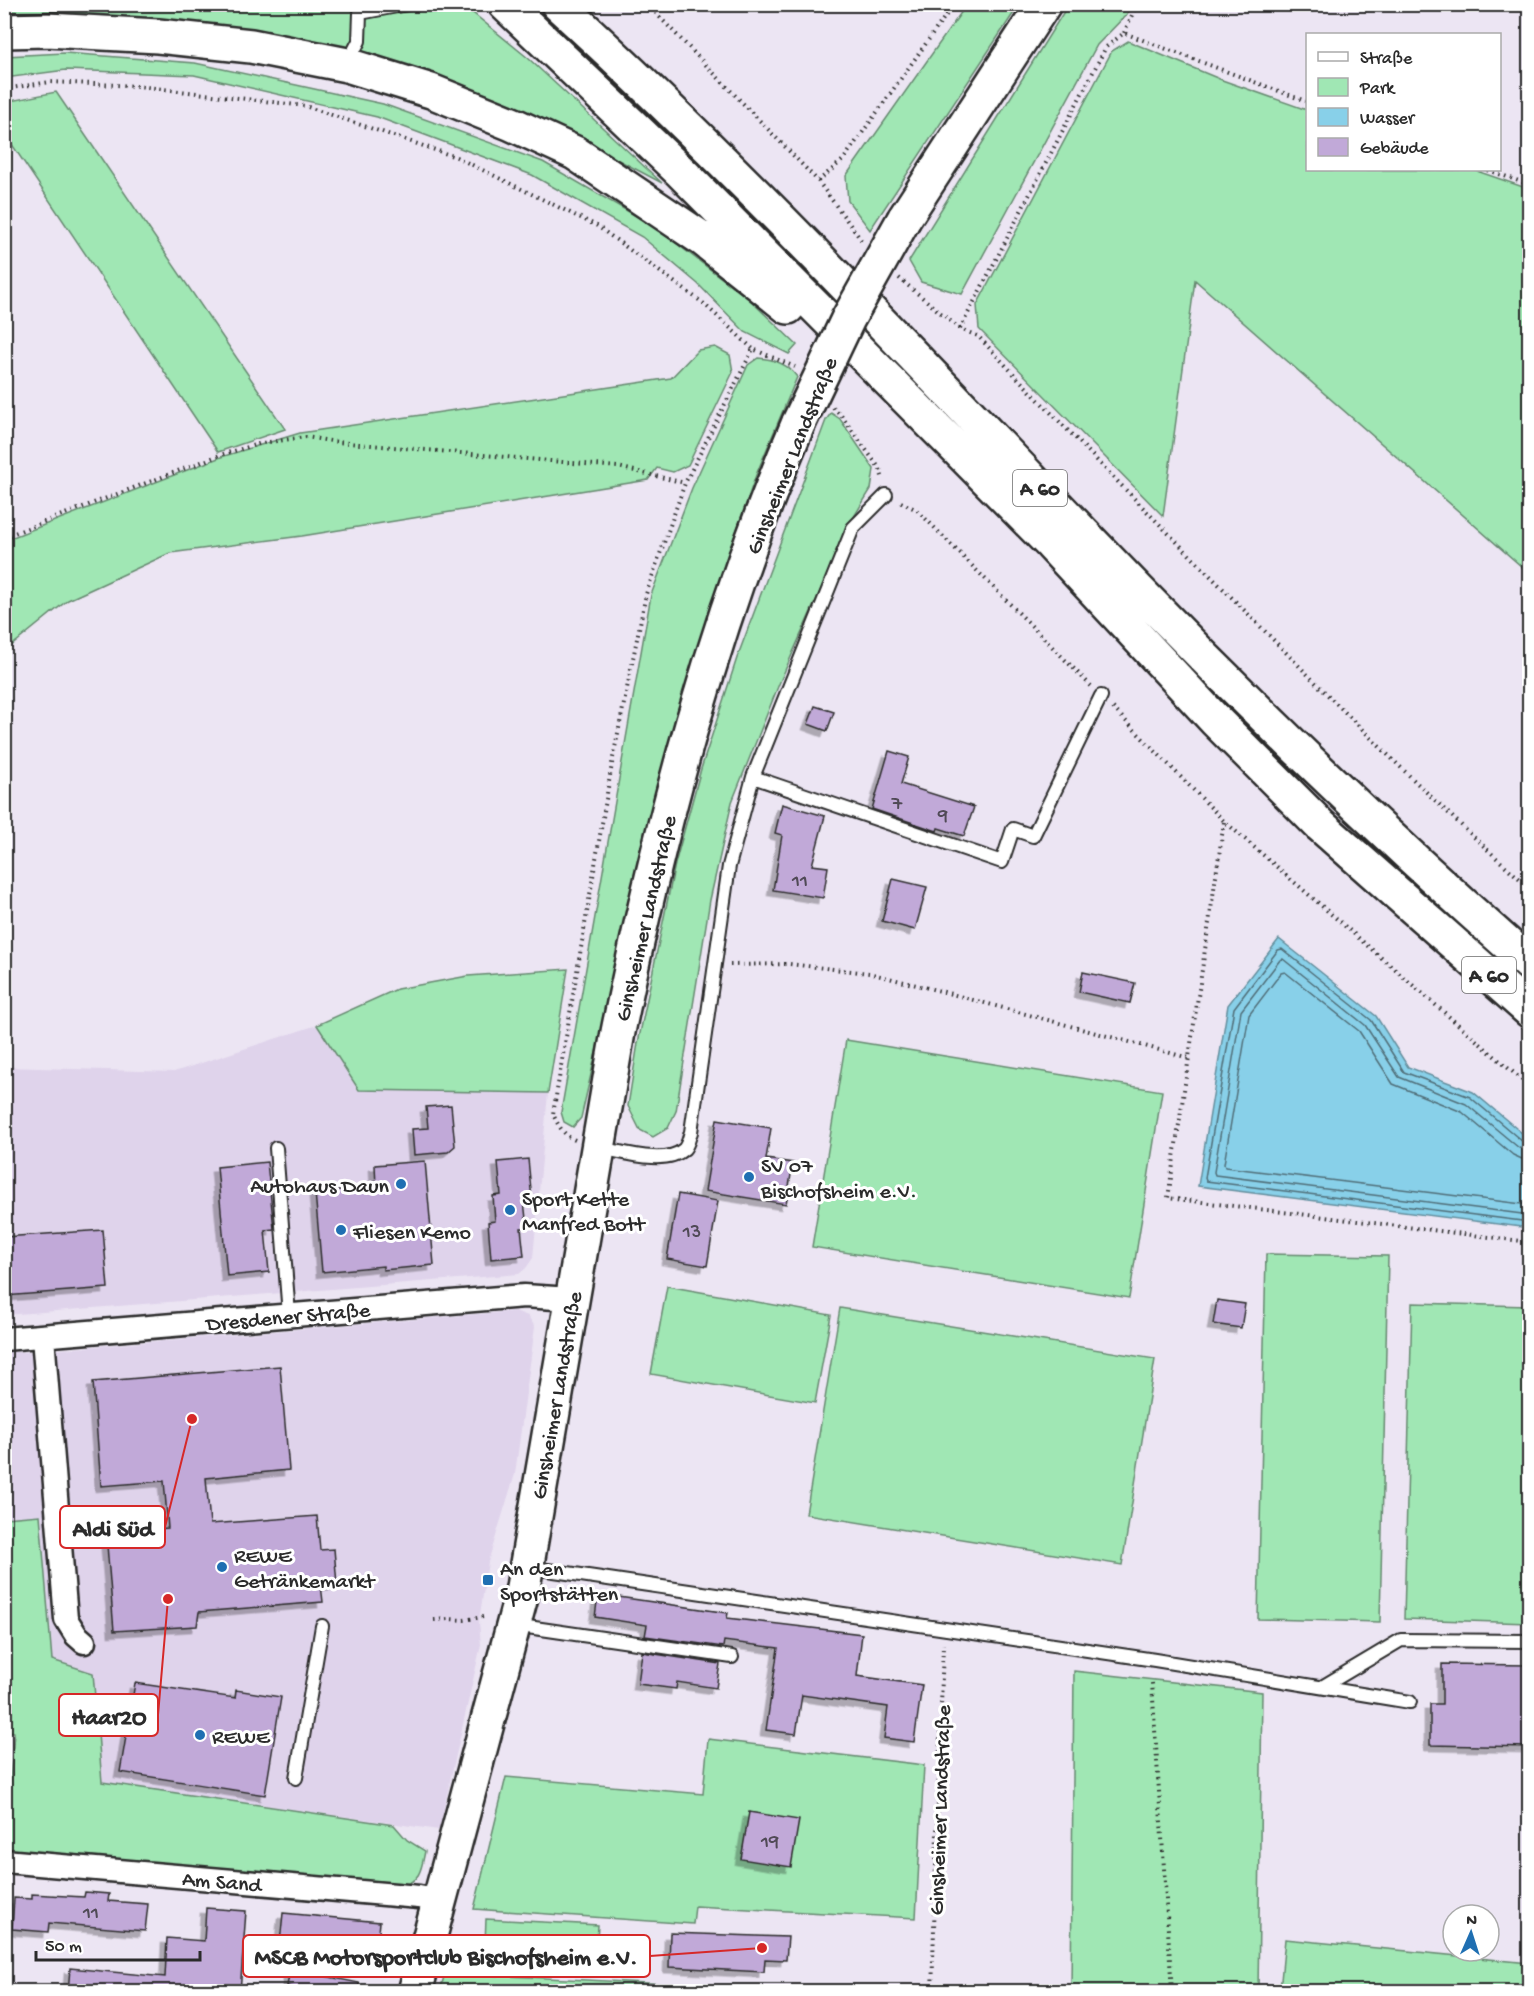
<svg xmlns="http://www.w3.org/2000/svg" width="1534" height="1996" font-family="'Gochi Hand',sans-serif">
<style>
.built{fill:#dfd3eb}
.green{fill:#a0e7b4;stroke:#668970;stroke-width:1.5}
.water{fill:#88d0e9;stroke:#638e9d;stroke-width:1.5}
.lines{fill:none;stroke-linecap:round;stroke-linejoin:round}
.shore{stroke:#506d77;stroke-width:1.5}
.building{fill:#c1a9d8;stroke:#2b2b2b;stroke-width:1.5;filter:url(#shadow)}
.service-casing{stroke:#2b2b2b;stroke-width:16}
.minor-casing{stroke:#2b2b2b;stroke-width:27}
.secondary-casing{stroke:#2b2b2b;stroke-width:38}
.motorway-casing{stroke:#2b2b2b;stroke-width:38}
.path{stroke:#2b2b2b;stroke-width:4;stroke-dasharray:1.5 4.5;stroke-linecap:butt}
.service{stroke:#fff;stroke-width:12}
.minor{stroke:#fff;stroke-width:22}
.secondary{stroke:#fff;stroke-width:33}
.motorway{stroke:#fff;stroke-width:33}
.secondary-bridge-casing{stroke:#2b2b2b;stroke-width:38;stroke-linecap:butt}
.secondary-bridge{stroke:#fff;stroke-width:33}
.poi-dot{fill:#1f6fb2;stroke:#fff;stroke-width:2}
.labels{text-anchor:middle;stroke-width:6;stroke-linejoin:round;paint-order:stroke}
.number-label{font-size:20px;fill:#504a56}
.shield{fill:#fff;stroke:#6b6b6b;stroke-width:1.5}
.shield-label{font-size:21px;font-weight:bold;fill:#2b2b2b}
.street-label{font-size:22px;fill:#2b2b2b;stroke:#fff}
.poi-label{font-size:22px;fill:#2b2b2b;stroke:#fff;text-anchor:start}
.leader{fill:none;stroke:#d62828;stroke-width:2}
.callout-dot{fill:#d62828;stroke:#fff;stroke-width:2}
.callout{fill:#fff;stroke:#d62828;stroke-width:2}
.callout-label{font-size:24px;text-anchor:middle;font-weight:bold;fill:#2b2b2b}
</style>
<defs>
<filter id="shadow"><feDropShadow dx="-5.5" dy="5.5" stdDeviation="0" flood-color="#0004"/></filter>
</defs>
<rect width="100%" height="100%" fill="#ece5f3"/>
<filter id="ink" filterUnits="userSpaceOnUse"><feTurbulence type="fractalNoise" baseFrequency=".0167" numOctaves="2"/><feDisplacementMap in="SourceGraphic" scale="12" xChannelSelector="R" yChannelSelector="G"/><feConvolveMatrix kernelMatrix="1 2 1 2 8 2 1 2 1" color-interpolation-filters="sRGB"/></filter>
<g filter="url(#ink)">
<!-- built -->
<path class="built" d="M317,1025l42,65 189,3 -15,165 -7,10 -7,6 -514,41v-248l169,5z
M515,1311l13,5 7,11 -20,147 -27,88 -9,59 2,24 -42,185 -337,-48 -9,-109 -41,-12 -12,-146 -35,3 -1,-166h24z"/>
<!-- green -->
<path class="green" d="M967,4l52,1 -149,225 -22,-29 -2,-25z
M4,5h459l65,53 134,125 -140,-74 -88,-34 -180,-45 -97,-11 -152,-3z
M1068,5h63l-4,9 -30,31 -135,249 -41,-12 -12,-21z
M1128,41l94,39 85,30 1,60h166l55,19v384l-334,-293 -32,236 -184,-187 -2,-24 135,-254z
M65,53l130,10 188,41 160,58 112,65 95,73 47,45 -8,9 -44,-22 -47,-48 -56,-47 -110,-62 -155,-58 -183,-42 -128,-5 -61,8v-22z
M56,92l229,337 -67,23 -213,-318v-32z
M715,347l15,8 3,17 -45,93 -15,7 -16,-4 -9,12 -346,56 -132,17 -102,47 -63,51v-111l216,-83 79,-24 371,-55 27,-28z
M758,358c16,1 30,6 39,19l-41,98 -45,129 -102,392 -28,122 -8,9 -9,-5 -3,-10 90,-517 41,-107 56,-123z
M831,413l9,6 34,50 -3,20 -21,34 -71,161 -47,118 -22,98 -34,211 -8,17 -15,9 -13,-7 -12,-24 10,-63 37,-179 26,-95 36,-111 89,-238z
M568,969l-20,124 -189,-3 -42,-65 80,-36 71,-13z
M846,1040l316,51 -33,207 -317,-51z
M1266,1254l122,2 -8,366 -122,-3z
M667,1286l164,29 -16,88 -164,-29z
M1412,1303l117,3v317l-125,-4z
M840,1308l315,51 -33,206 -316,-51z
M40,1515l12,145 41,13 9,109 292,43 13,15 18,11c-4,20 -4,28 -24,36l-396,-38 9,-117 -10,-2 1,-212z
M1074,1671l188,21 -4,299h-187z
M708,1739l216,26 -8,153 -221,-12 -2,18 -219,-15 32,-132 197,17z
M486,1919l112,6 -3,49 -111,-6z
M1285,1939l244,24v28h-249z
M445,1973l361,18h-366z"/>
<!-- water -->
<path class="water" d="M1279,939l97,77 32,51 65,25 56,47v89l-331,-42 30,-181z"/>
<g class="lines">
<!-- shore -->
<path class="shore" d="M1530,1143l-7,-1 -53,-45 -66,-25 -33,-52 -89,-71 -4,1 -44,58 -29,170 1,3 324,41
M1530,1151l-11,-3 -53,-44 -67,-27 -34,-52 -82,-66 -3,1 -39,51 -27,161 1,3 315,40
M1530,1160l-8,-1 -9,-4 -51,-43 -69,-28 -34,-53 -74,-59 -4,1 -32,42 -25,149 1,3 305,38"/>
</g>
<!-- building -->
<path class="building" d="M815,706l19,6 -7,19 -19,-7z
M889,751l20,6 -8,27 73,23 -10,29 -26,-8 -1,3 -65,-22z
M782,804l43,12 -13,49 16,2 -5,31 -50,-8 9,-55 -7,-2z
M893,879l34,8 -12,43 -33,-9z
M1083,972l52,11 -5,20 -51,-11z
M451,1105l4,41 -7,6 -34,3 -2,-26 16,-1 -2,-21z
M717,1119l54,9 -5,31 27,4 -7,41 -81,-13z
M528,1159l4,41 -8,1 3,27h-6l3,28 -33,3 -3,-37 7,-1 -2,-25 8,-1 -3,-33z
M425,1161l9,104 -51,5v-4l-61,6 -7,-80 61,-5 -1,-22z
M267,1162l7,67 -9,1 4,42 -42,4 -10,-109z
M678,1194l40,7 -11,65 -40,-7z
M103,1230l5,58 -104,8v-59z
M1217,1300l28,4 -4,24 -28,-4z
M280,1366l9,104 -83,8 4,46 107,-8 3,34 14,-1 3,35 -16,1 2,17 -124,10 -2,14 -83,5 -8,-98 62,-5 -4,-47 -63,5 -8,-104z
M598,1594l130,19 -1,5 135,16 -5,42 65,9 -8,57 -30,-4 4,-31 -86,-12 -6,39 -30,-4 12,-82 -54,-7 -1,6 -78,-11 2,-11 -52,-8z
M642,1652l78,12 -4,24 -39,-6 -1,7 -38,-5z
M1442,1664l88,1v82l-100,-2v-41h12z
M135,1683l100,15 1,-8 45,7 -16,98 -145,-23z
M749,1812l50,8 -8,47 -50,-8z
M85,1892l24,2 -1,7 40,3 -3,27 -96,-8 -1,9 -36,-3 2,-31 18,1v-5l52,3z
M206,1908l40,3 -6,81h-172l2,-24 95,9 2,-39 37,3z
M283,1913l97,9 -3,31 -97,-10z
M670,1933l118,4 -2,23 -21,-1 -1,13 -95,-5z
M290,1969l69,14 -1,9h-45l-26,-6z"/>
<g class="lines">
<defs>
<path id="service" d="M347,64l12,-23 1,-28 48,-9
M753,777l249,85 11,-33 20,7 68,-140
M276,1148l13,167
M600,1148c23,4 66,18 84,1 4,-4 5,-11 7,-17l38,-266 24,-89 100,-249 33,-33
M527,1567l628,93 255,42
M514,1625l218,32
M1322,1687l79,-47 129,1
M296,1778l26,-152"/>
<path id="minor" d="M43,1337l23,282 10,16 8,7
M4,1339l520,-43 47,3
M4,1861l415,36 21,4"/>
<path id="secondary" d="M904,219l140,-215
M415,1992l107,-399 96,-561c42,-208 97,-415 181,-610"/>
<path id="motorway" d="M505,4l176,168 268,269 102,103 164,176 105,105 210,186
M558,4c203,186 389,389 580,586 125,129 257,255 392,374
M4,31l43,-1 111,6 93,10 96,19 84,26 81,33 63,29 129,87 84,67"/>
</defs>
<!-- service casing -->
<use href="#service" class="service-casing"/>
<!-- minor casing -->
<use href="#minor" class="minor-casing"/>
<!-- secondary casing -->
<use href="#secondary" class="secondary-casing"/>
<!-- motorway casing -->
<use href="#motorway" class="motorway-casing"/>
<!-- path -->
<path class="path" d="M647,4l171,177 44,60
M1124,33l13,-29
M4,89l46,-7 88,4 167,20 151,51 141,69 106,77 50,46
M1488,170l42,15
M818,181l25,-21 111,-156
M899,278l61,51 18,7c90,96 183,190 275,283 90,92 180,183 277,269
M960,329l146,-282 18,-14 184,69
M833,407l7,7 40,55 3,11
M901,502l16,8 174,176
M4,537l216,-82 42,-12 44,-6 31,5 281,25 67,16
M1113,708l111,113 306,266
M1224,822l-56,376 362,44
M730,965l59,-1 80,9 75,19 245,66
M575,1140c-12,-5 -17,-15 -22,-26l60,-356 33,-164 39,-111 68,-134 42,18
M434,1620l14,-1 16,1 19,-3
M1152,1683l20,309
M932,1992l11,-348"/>
<!-- service -->
<use href="#service" class="service"/>
<!-- minor -->
<use href="#minor" class="minor"/>
<!-- secondary -->
<use href="#secondary" class="secondary"/>
<!-- motorway -->
<use href="#motorway" class="motorway"/>
<defs>
<path id="secondary-bridge" d="M799,422l49,-103 56,-100"/>
</defs>
<!-- secondary-bridge casing -->
<use href="#secondary-bridge" class="secondary-bridge-casing"/>
<!-- secondary-bridge -->
<use href="#secondary-bridge" class="secondary-bridge"/>
</g>
</g>
<!-- markers -->
<g class="poi-dot">
<circle cx="749" cy="1177" r="6"/>
<circle cx="401" cy="1184" r="6"/>
<circle cx="510" cy="1210" r="6"/>
<circle cx="341" cy="1230" r="6"/>
<circle cx="222" cy="1567" r="6"/>
<rect x="482" y="1574" width="12" height="12" rx="3"/>
<circle cx="200" cy="1735" r="6"/>
</g>
<g class="labels">
<!-- number labels -->
<g class="number-label">
<text x="897" y="809">7</text>
<text x="943" y="821">9</text>
<text x="800" y="886">11</text>
<text x="692" y="1237">13</text>
<text x="770" y="1847">19</text>
<text x="91" y="1918">11</text>
</g>
<!-- shield labels -->
<g class="shield">
<rect x="1013" y="470" width="54" height="36" rx="4.5"/>
<rect x="1462" y="957" width="54" height="36" rx="4.5"/>
</g>
<g class="shield-label">
<text x="1040" y="495">A 60</text>
<text x="1489" y="982">A 60</text>
</g>
<!-- street labels -->
<g class="street-label">
<text transform="translate(790 455) rotate(-68)" y="8">Ginsheimer Landstraße</text>
<text transform="translate(644 918) rotate(-77)" y="8">Ginsheimer Landstraße</text>
<text transform="translate(288 1315) rotate(-5)" y="8">Dresdener Straße</text>
<text transform="translate(555 1395) rotate(-80)" y="8">Ginsheimer Landstraße</text>
<text transform="translate(938 1810) rotate(-88)" y="8">Ginsheimer Landstraße</text>
<text transform="translate(222 1880) rotate(5)" y="8">Am Sand</text>
</g>
<!-- poi labels -->
<g class="poi-label">
<text x="761" y="1172">SV 07<tspan x="761" dy="25">Bischofsheim e.V.</tspan></text>
<text x="389" y="1192" text-anchor="end">Autohaus Daun</text>
<text x="522" y="1205">Sport Kette<tspan x="522" dy="25">Manfred Bott</tspan></text>
<text x="353" y="1238">Fliesen Kemo</text>
<text x="234" y="1562">REWE<tspan x="234" dy="25">Getränkemarkt</tspan></text>
<text x="500" y="1575">An den<tspan x="500" dy="25">Sportstätten</tspan></text>
<text x="212" y="1743">REWE</text>
</g>
</g>
<!-- callouts -->
<path class="leader" d="M192 1419L165 1527M168 1599L158 1715M762 1948L650 1956"/>
<g class="callout-dot">
<circle cx="192" cy="1419" r="6"/>
<circle cx="168" cy="1599" r="6"/>
<circle cx="762" cy="1948" r="6"/>
</g>
<g class="callout">
<rect x="60" y="1506" width="105" height="42" rx="6"/>
<rect x="59" y="1694" width="99" height="42" rx="6"/>
<rect x="243" y="1935" width="407" height="42" rx="6"/>
</g>
<g class="callout-label">
<text x="113" y="1536">Aldi Süd</text>
<text x="109" y="1724">Haar2O</text>
<text x="446" y="1964">MSCB Motorsportclub Bischofsheim e.V.</text>
</g>
<!-- margin -->
<rect width="1534" height="1996" fill="none" stroke="#fff" stroke-width="24"/>
<rect x="12" y="12" width="1510" height="1972" fill="none" stroke="#2b2b2b" stroke-width="2" filter="url(#ink)"/>
<!-- legend -->
<rect x="1306" y="33" width="195" height="138" fill="#ffffff" stroke="#aaaaaa" stroke-width="1.5"/>
<rect x="1318" y="52" width="30" height="9" fill="#ffffff" stroke="#aaaaaa" stroke-width="1.5"/>
<text x="1360" y="63" font-size="18" fill="#2b2b2b">Straße</text>
<rect x="1318" y="78" width="30" height="18" fill="#a0e7b4" stroke="#aaaaaa" stroke-width="1.5"/>
<text x="1360" y="93" font-size="18" fill="#2b2b2b">Park</text>
<rect x="1318" y="108" width="30" height="18" fill="#88d0e9" stroke="#aaaaaa" stroke-width="1.5"/>
<text x="1360" y="123" font-size="18" fill="#2b2b2b">Wasser</text>
<rect x="1318" y="138" width="30" height="18" fill="#c1a9d8" stroke="#aaaaaa" stroke-width="1.5"/>
<text x="1360" y="153" font-size="18" fill="#2b2b2b">Gebäude</text>
<!-- north arrow -->
<g transform="translate(1471 1933) rotate(3)"><circle r="28" fill="#ffffff" stroke="#aaaaaa" stroke-width="1.5"/>
<path d="M0-4.5L10 22L0 15L-10 22Z" fill="#1f6fb2"/>
<text y="-9" font-size="16" font-weight="bold" text-anchor="middle" fill="#2b2b2b">N</text>
</g>
<!-- scale -->
<path d="M36 1951v9h164v-9" fill="none" stroke="#2b2b2b" stroke-width="3"/>
<text x="45" y="1951" font-size="18" fill="#2b2b2b" stroke="#ffffff" stroke-width="4.5" paint-order="stroke">50 m</text>
</svg>
